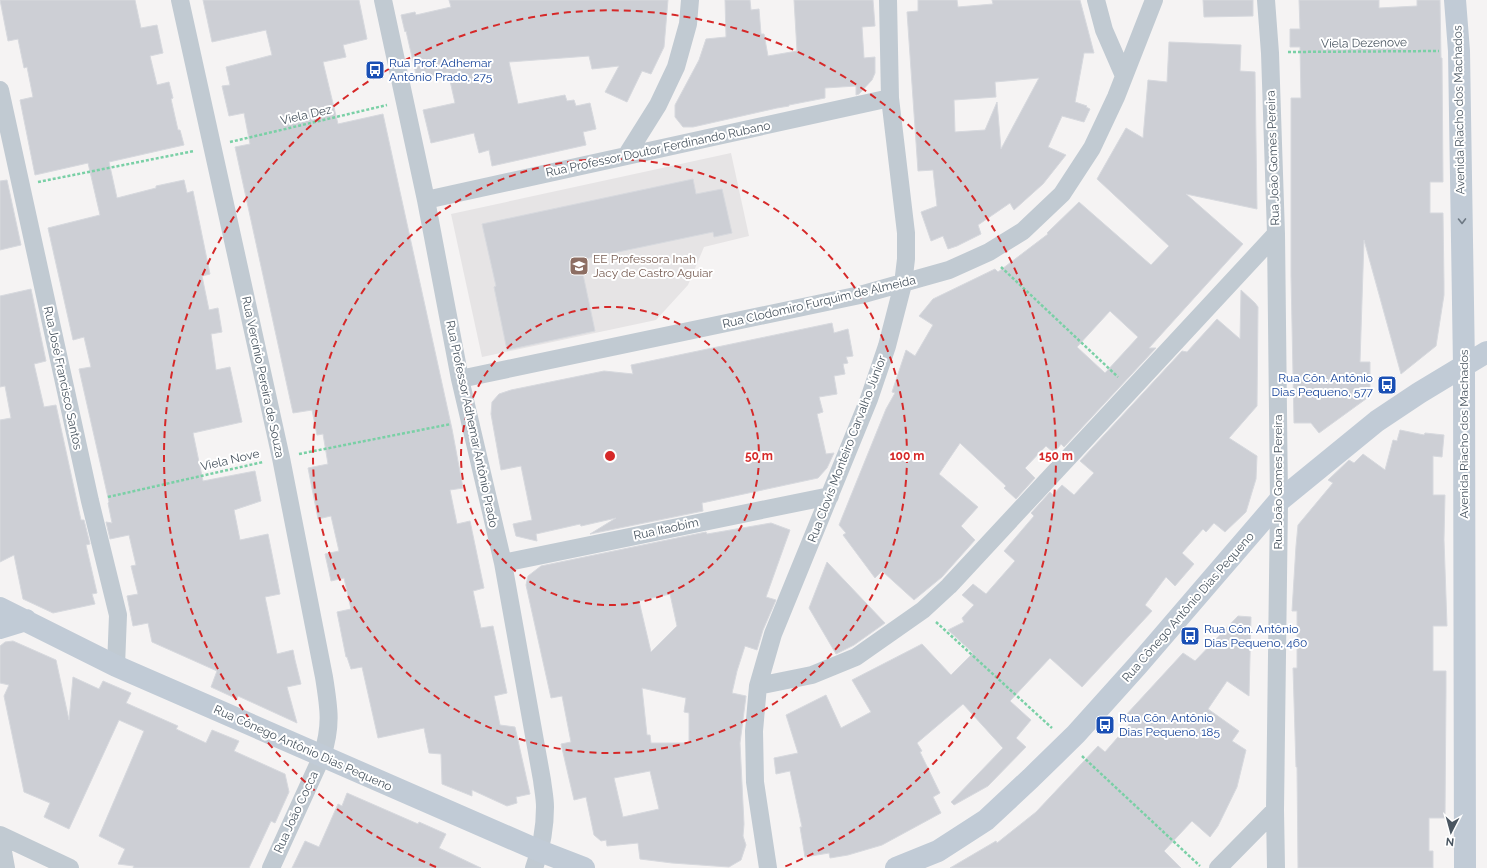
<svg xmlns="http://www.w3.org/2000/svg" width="1487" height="868" font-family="Raleway,sans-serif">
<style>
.education{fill:#e6e4e5}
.building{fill:#cdcfd5;stroke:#d7d9de;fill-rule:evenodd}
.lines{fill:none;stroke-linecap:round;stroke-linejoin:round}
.path{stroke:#7ad0a6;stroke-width:2.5;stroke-dasharray:3 2;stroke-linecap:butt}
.street{stroke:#c1cad2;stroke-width:18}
.secondary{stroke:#c1cbd6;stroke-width:22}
.oneway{stroke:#6e7984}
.ring{fill:none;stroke:#d62828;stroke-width:2;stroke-dasharray:7 5}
.labels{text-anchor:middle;stroke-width:4;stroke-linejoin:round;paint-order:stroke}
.street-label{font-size:12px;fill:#4a5661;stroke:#fff}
.transit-label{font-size:12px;fill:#164399;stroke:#fff;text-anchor:start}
.education-label{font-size:12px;fill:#785e54;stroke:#fff;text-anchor:start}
.centre{fill:#d62828;stroke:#fff;stroke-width:2}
.ring-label{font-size:12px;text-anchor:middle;font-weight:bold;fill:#d62828;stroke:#fff;stroke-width:4;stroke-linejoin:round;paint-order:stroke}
</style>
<rect width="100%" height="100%" fill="#f5f3f3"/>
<!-- education -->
<path class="education" d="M731,153l18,83 -45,11 -16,38 -32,35 -174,37 -31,-143z"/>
<!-- building -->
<path class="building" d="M0,0h135l6,28 16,-3 6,28 -13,3 7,29 12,-3 4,16 -2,1 7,31h2l4,15 -75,17 8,36 39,-10v-2l28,-6 3,13 6,-2 17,83 -8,2 7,34 9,-2 4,24 -11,2 5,36 14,-3 12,55 -49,11 10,48 52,-10 6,30 -27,9 6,30 28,-6 12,60 -15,3 12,57 16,-4 2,10 6,24 -14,3 10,36 -59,-27 -1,3 -26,-12 6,-16 -65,-29 -4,-19 -15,3 -6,-30 11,-2 -7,-28 5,-1 -7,-30 -19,4 -4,-17 6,1 -4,-20 1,-1 -30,-133 12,-2 -7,-30 -11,3 -25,-112 52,-13 -12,-52 -53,12 -15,-75 13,-3 -6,-30 -3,1 -6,-29 -10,2z
M203,0h156l8,39 -24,6 3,12 -23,5 15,62 45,-10 69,315 11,59 -13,2 7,34 13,-3 14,67 -11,3 8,37 12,-2 14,67 -13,3 6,29 15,2 15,67 -14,3 1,6 -10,3 -35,-16v6l-30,-12 -1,-30 -12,-1 -5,-25 -46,10 -16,-71 -11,2 -4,-12h-1l-9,-45 14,-3 -7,-31 -13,3 -6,-27 14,-3 -8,-35 -13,3 -10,-51 20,-4 -5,-30 -6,1 -5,-25 -19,3 -58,-266 15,-3 -6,-31 -15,3 -7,-30 8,-1 -4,-18 46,-12 -6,-25 -54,12z
M449,0h219l-4,47 -13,27 -9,-3 -15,31 -22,-10 14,-26 -27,3 -3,-13 -80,6 9,42 47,-9 2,6 7,-1 2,6 14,-3 6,26 -13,3 3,13 -94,21 -3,-16 -10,3 -5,-20 -43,10 -8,-33 32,-7 -7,-31 -31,7 -11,-48 -1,1 -4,-17 14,-3 1,3 35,-8z
M725,0h25l1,10 8,-1 2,25h3l4,22 29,-5 -3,-51h79l2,26 -13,1 2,31 11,-1v16l-3,7 -13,14 -3,1v-9l-31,2v10l-36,7v1l-12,2 -84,19h-10l-8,-10v-12l24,-45 7,-21 20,-2z
M918,0h39l1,7 35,-3 -1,-4h88l14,53h-10l-9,49 12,4 -1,1 4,2 -6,13 -22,-6 -14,31 18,8 -23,29 -29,26 -4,-7 -32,22 3,9 -24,12 -9,3 -5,-13 -12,5 -10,-29 16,-6 -4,-36 -15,1 -11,-159 11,-1zM1039,78l-38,71 -4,-47 -12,28 -30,2 -1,-32 42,-3 -1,-15z
M1203,0h50v16l-49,1z
M1299,0h80v8l38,-2v-6h23l1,58h1l1,124h-13v31h13l1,71v11l-8,51 -35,28 -37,-134 -4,122h10v34l-51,37 -8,-10h-17l-3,-148v-177h10l-1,-51h-10v-18h10z
M1169,42l72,3 -1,26 15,1 2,137 -71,-15 57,50 -94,104h7l-92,99 -3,-3 -7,9 -8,-7 -21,22 10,10 -19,21 -12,-11 2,-2 -46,-43 -21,31 39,33 -17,19 14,14 -33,37 -28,23 -32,-29 -7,7 -32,-43 3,-2 -7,-8 47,-116 9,-16 -3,-1 14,-42 9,6 18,-31 -14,-9 14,-17 62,-30 3,3 50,-38 -1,-1 32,-31 72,63 18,-19 -72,-67 29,-51 17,10 5,-58 19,2zM1110,311l28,26 -33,36 -28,-26z
M693,179l3,15 26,-5 10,44 -18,4 -1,-5 -133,28 15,71 -88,19 -13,-63 2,-1 -14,-62z
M7,180l14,65 -21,5v-69z
M31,289l15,72 -12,3 10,43 12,-2 25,115h3l6,24 -4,1 11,48 -5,1 3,10 -42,9 -30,-14 -9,-44 -14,7v-142l11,-2 -6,-32 -5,1v-91z
M1241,290l14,13 3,4 -1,99 -28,32 28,18 -1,23 -10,33 -21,20 -11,-9 -8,9 -3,-3 -21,24 12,11 -19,22 -9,-9 -21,28 7,6 -70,76 -32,-29 -40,43 21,19 -15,18 10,9 -38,39 -34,19 -3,-3 52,-54 -40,-44 -46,39 5,8 -2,1 20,41 -7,4 8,16 -59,32 -34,10 -18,3 -1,-5 -24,4 -5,-30h2l-12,-56 -14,3 -2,-16 24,-5 -12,-38 40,-20 15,33 30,-16 -19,-32 70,-36 29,31 22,-22 -25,-23 16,-8 -2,-4 12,-13 -12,-10 11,-11 13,10 29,-33 -11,-10 30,-35 -3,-3 19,-21 3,3 9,-10 12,10 20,-22 -14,-12 102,-110 5,1 30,-33 23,20z
M832,323l2,10 14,-4 5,27 -7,1 2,6 -5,1 2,10 -11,2 3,18 -18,3 4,15 -6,2 9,40 8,-1 -7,15 -9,10 -116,25 1,8 -113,23 26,-16 -35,8 -1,-2 -44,10 1,7 -21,-5 -3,-12 19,-4 -11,-54 -20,4 -10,-56 1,-12 7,-8 12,-4 93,-19 29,3 -2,-9z
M1400,430l24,5 1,-2 19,2 -2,22 -9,-1v39h12l-1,45 3,86h-14v45h13v20l-1,127h-16v33h4v17h-135l-1,-101h-1l-3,-99h4v-57h-5l4,-65 2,-21 35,-42 -5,-3 21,-20 5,3 9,-9 22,16 8,-30 4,1z
M771,523l19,7 -24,67 10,3 -13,30 -6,20 -12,-4 -8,25 -5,22 14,3 -6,47 4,81 -1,12 3,9 -5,15 -12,7 -57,-4 -32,-4 -2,-16 -31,3 -1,-6 -5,1 -7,-6 -8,-38 -12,3 -13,-56 10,-2 -9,-46 -11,2 -25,-113 2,-9 13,-10 165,-34 1,2zM670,594l7,32 -26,26 -12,-51zM642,688l44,10 -2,14 5,1v30h-38l-1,-8h-3zM650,771l9,38 -36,8 -9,-39z
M827,562l58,61 -31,22 -18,9 -27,-46z
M1238,616l13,1 -2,79 -22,-15 -19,28 31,22 -7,10 14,9 -9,37 -19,39 -8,11 -18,-16 -28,30 17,17h-231l46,-27 1,2 39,-31 62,-66 7,6 26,-30 -6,-6 58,-63 12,8z
M13,641l43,19 13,60 4,-43 26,12 4,-8 28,12 -5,10 52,23 -2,3 30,14 6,-13 27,11 -5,10 51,23 4,18 -14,31 -4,-2 -22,47h-116l1,-2 -16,-2 7,-15 -26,-13 45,-105 -25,-11 -50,109 -25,-12 6,-14 -26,-11 -20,-96 5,-11 -9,-2v-37l5,-4z
M347,793l71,31 1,-2 27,12 -7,14 42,20h-189l13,-27 14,6 19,-43 4,2z"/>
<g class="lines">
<!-- path -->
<path class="path" d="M1288,52l151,-1
M230,142l157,-37
M38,182l156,-31
M1001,267l117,110
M299,454l152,-30
M108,497l155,-35
M936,622l116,106
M1082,756l118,110"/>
<!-- street -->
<path class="street" d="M180,0l101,458 43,219c5,31 8,49 -2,79l-51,112
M383,0l43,200 34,179 43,184 39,217c1,9 3,18 3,27 0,21 -4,42 -11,61
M1096,0l8,30 20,46
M1266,0l4,53 6,181 3,267 -4,309 1,58
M0,90l90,411 28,114 -2,51
M626,156l32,-51 18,-38 12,-43 2,-24
M426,200l464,-102
M460,379l400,-84 89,-25 40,-18 34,-21 39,-37 30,-46 24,-51 38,-97
M503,563l327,-67
M758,686l54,-11 44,-18 67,-47 26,-24 327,-352
M0,835l70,33
M0,835l6,33
M768,868l-13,-86 -1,-51 4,-45 15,-52 96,-235 18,-53 16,-62 3,-25v-26l-16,-135 -2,-98
M1218,868l57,-58"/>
<!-- secondary -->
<path class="secondary" d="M1455,0l4,51 5,315 1,502
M0,608l116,58 424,185 44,17
M0,628l26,-8
M896,868l42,-17 48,-31 45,-42 45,-44 62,-69 141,-164 98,-80 42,-28 68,-41"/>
</g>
<!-- one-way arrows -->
<defs><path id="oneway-chevron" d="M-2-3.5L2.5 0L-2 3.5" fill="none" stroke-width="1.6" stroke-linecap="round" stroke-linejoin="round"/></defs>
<use class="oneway" href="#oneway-chevron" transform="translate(1462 221) rotate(89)"/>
<!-- distance rings -->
<g class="ring">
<circle cx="610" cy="456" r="149"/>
<circle cx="610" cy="456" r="297"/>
<path d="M436 867A446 446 0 1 1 784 867"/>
</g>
<!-- icons -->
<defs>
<symbol id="bus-square" viewBox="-11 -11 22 22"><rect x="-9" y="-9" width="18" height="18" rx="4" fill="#1a4fb4" stroke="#fff"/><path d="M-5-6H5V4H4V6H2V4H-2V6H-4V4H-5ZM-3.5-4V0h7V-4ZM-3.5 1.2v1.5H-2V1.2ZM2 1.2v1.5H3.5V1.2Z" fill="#fff"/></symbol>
<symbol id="school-square" viewBox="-11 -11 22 22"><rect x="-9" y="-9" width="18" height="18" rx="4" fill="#8d6e63" stroke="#fff"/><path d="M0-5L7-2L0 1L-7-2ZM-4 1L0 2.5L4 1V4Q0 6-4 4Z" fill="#fff"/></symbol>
</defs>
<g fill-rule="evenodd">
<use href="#bus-square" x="364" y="59" width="22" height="22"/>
<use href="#school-square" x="568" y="255" width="22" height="22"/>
<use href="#bus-square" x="1376" y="374" width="22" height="22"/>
<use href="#bus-square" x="1179" y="625" width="22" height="22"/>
<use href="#bus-square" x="1094" y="714" width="22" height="22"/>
</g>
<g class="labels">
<!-- street labels -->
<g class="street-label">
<text transform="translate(1364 43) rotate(-1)" y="4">Viela Dezenove</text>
<text transform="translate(1459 110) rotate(-91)" y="4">Avenida Riacho dos Machados</text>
<text transform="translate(306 115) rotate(-13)" y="4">Viela Dez</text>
<text transform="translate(658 149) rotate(-12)" y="4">Rua Professor Doutor Ferdinando Rubano</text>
<text transform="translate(1273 158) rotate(-92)" y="4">Rua João Gomes Pereira</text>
<text transform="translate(819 302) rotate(-13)" y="4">Rua Clodomiro Furquim de Almeida</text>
<text transform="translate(263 377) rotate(78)" y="4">Rua Vercínio Pereira de Souza</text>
<text transform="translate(63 378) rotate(78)" y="4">Rua José Francisco Santos</text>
<text transform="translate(472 424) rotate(78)" y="4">Rua Professor Adhemar Antônio Prado</text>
<text transform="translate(1464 434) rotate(-90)" y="4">Avenida Riacho dos Machados</text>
<text transform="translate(847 449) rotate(-69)" y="4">Rua Clovis Monteiro Carvalho Júnior</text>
<text transform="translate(230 460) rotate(-13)" y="4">Viela Nove</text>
<text transform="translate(1278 482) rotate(-90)" y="4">Rua João Gomes Pereira</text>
<text transform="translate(666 529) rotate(-12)" y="4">Rua Itaobim</text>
<text transform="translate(1188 607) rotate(-49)" y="4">Rua Cônego Antônio Dias Pequeno</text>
<text transform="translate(303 748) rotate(24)" y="4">Rua Cônego Antônio Dias Pequeno</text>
<text transform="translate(296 812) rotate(-65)" y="4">Rua João Cocca</text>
</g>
<!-- transit labels -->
<g class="transit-label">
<text x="389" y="67">Rua Prof. Adhemar<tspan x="389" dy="14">Antônio Prado, 275</tspan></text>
<text x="1373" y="382" text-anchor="end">Rua Côn. Antônio<tspan x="1373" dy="14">Dias Pequeno, 577</tspan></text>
<text x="1204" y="633">Rua Côn. Antônio<tspan x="1204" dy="14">Dias Pequeno, 460</tspan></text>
<text x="1119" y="722">Rua Côn. Antônio<tspan x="1119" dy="14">Dias Pequeno, 185</tspan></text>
</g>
<!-- education labels -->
<g class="education-label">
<text x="593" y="263">EE Professora Inah<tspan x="593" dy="14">Jacy de Castro Aguiar</tspan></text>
</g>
</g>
<circle cx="610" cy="456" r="6" class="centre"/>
<g class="ring-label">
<text x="759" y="460">50 m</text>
<text x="907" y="460">100 m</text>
<text x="1056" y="460">150 m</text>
</g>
<!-- north arrow -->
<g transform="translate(1451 832) rotate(186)" stroke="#ffffff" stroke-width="3" paint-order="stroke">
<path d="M0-3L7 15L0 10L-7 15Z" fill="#4a5661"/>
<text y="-6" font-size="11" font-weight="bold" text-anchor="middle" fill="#4a5661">N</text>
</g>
</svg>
